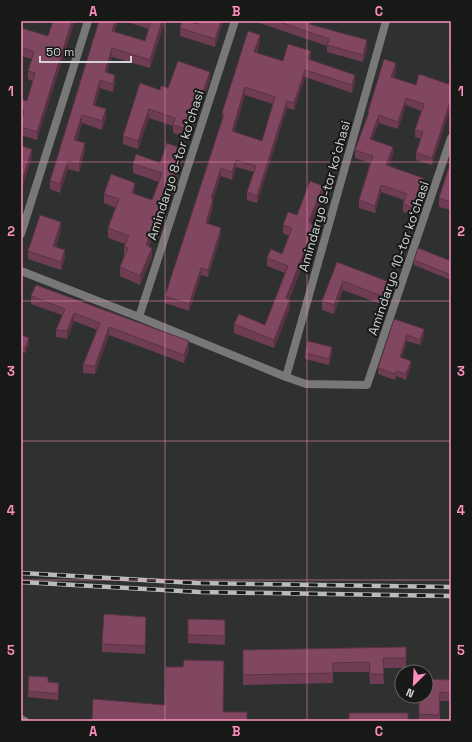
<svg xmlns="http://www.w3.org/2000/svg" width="472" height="742" font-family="'Space Grotesk',sans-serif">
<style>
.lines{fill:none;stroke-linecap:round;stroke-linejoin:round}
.minor{stroke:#777877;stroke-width:8}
.rail-casing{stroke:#babcbb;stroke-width:4.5}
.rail{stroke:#171917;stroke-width:3;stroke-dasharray:9;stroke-linecap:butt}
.wall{fill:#6f3d53;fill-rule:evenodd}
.shaded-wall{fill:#5a3243}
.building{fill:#814760;stroke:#5a3243;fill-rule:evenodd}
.grid{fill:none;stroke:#fd8ebe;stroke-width:1;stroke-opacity:0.55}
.labels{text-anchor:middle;stroke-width:4;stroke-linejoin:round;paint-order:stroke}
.street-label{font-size:13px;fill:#d2d4d3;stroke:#171917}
.neatline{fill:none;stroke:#fd8ebe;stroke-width:1.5}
.grid-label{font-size:13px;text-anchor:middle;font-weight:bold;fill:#fd8ebe}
</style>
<rect width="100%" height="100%" fill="#2e312f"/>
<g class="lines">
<!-- minor -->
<path class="minor" d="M21,234l67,-213
M21,271l118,46 147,60 20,7 61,1 84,-247
M139,317l96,-296
M286,377l100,-356
M21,719l4,2"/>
<defs>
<path id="rail" d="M21,573l175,10 255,4
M21,582l178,10 252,4"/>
</defs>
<!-- rail casing -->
<use href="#rail" class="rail-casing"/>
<!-- rail -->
<use href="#rail" class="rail"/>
</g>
<!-- wall -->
<path class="wall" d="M99,21h19l-4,11 31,9 4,-12 -25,-8h41l-15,47 -38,-11 -5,15 8,11 -2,9 -13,-4 -5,17 11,12 -4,13 -20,-7 -5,17 8,11 -6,21 -11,-3 -8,24 -10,-4v-8z
M199,21h24l-8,26 -35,-11v-8l18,-4z
M254,21h57v3l56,24 -4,14 -36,-10v-6z
M21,28l27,8 -11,104 -16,-5v-13l1,-3h-1v-20l6,2 6,-20 -5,-2v-8l4,-12 -11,-3z
M260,42l-3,11 26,8 28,-3 -1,2 45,22 -3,11 -47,-16 -11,33 -7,-2 -30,95 -10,-3v-8l7,-20 -18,-5 -4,13 -11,-4 -8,23v8l-5,16 13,12 -13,42 -7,-2 -12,36 -24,-8v-7l57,-176v-7zM245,95l28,9 -11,37 -28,-9z
M451,49v14l-2,-1v-8z
M396,71l-2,7 22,7h35l-19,80 -16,-5v-7l5,-14 -6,-2v-7l6,-19 -15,-6 -8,24 -19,-6 -7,16 21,16 -4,10 34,21 -10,29 -10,-3v-8l1,-4 -23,-8 -6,21 -16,-5v-8l11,-37 -15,-5v-8l13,-34v-4z
M210,80l-21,59 -16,-6v-7l-24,-8 -11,31 -15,-5v-8l37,-46z
M183,158l-9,30v3l-11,30 -5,1 -9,24 3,11 -12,28 -20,-9v-9l4,-11v-9l1,-3 -17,-6v-10l8,-20 -12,-5v-9l31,-1v1l17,6 7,-18 -26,-9v-9l27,-1z
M451,161v49l-12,-3v-9z
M323,195l-12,29 3,12 -25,64 1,8 -16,40 -40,-15v-9l31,1 20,-52 -18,-7v-8l15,-4 7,-18 -6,-3v-8l14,-10z
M61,230l-5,17 9,11 -4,12 -33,-11v-8z
M414,260l37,1v19l-37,-15z
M337,262l52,29 -5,14 -41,-15 -9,24 -12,-4v-9z
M31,296l158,53 -5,14 -75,-28 -14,39 -12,-1v-8l14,-35 -23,-9 -7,18 -11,-2v-7l6,-15 -31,-11z
M394,319l30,16 -4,10 -13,-4 -6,17 10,9 -5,13 -10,-4 -1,4 -17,-6v-6z
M21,335l8,9 -4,9 -4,-1z
M305,353h27l-3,12 -24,-6z
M225,620v25l-37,-2v-8z
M146,625l-1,29 -43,-2v-8z
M406,647v21h-23l1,16h-14l-1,-12h-36v11l-90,2v-35z
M451,680v21h-11v20h-21v-25z
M59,689l-1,11 -30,-3v-6z"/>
<!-- shaded-wall -->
<path class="shaded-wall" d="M72,21h3l-38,119v-8z
M115,21h3l-6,18v-8z
M162,21h3l-15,47v-8z
M221,21h2l-8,26v-8z
M260,35v7l-6,17v-7z
M367,40v8l-4,14v-7z
M112,48v9l-7,23v-8z
M311,51v7l-3,8v-7z
M396,63v8l-5,14v-8z
M305,70v7l-11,33v-7z
M210,72v8l-21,59v-9z
M115,75v8l-2,9v-8z
M355,75v7l-3,11v-8z
M100,80v8l-7,25v-8z
M245,87v8l-13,44v-8z
M406,98v7l-8,24v-7z
M451,99v8l-19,58v-7z
M287,101v7l-30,95v-7z
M106,109v8l-4,13v-9z
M149,109v9l-11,31v-8z
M82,115v8l-8,25v-8z
M379,115v8l-9,23v-7z
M85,143v8l-6,21v-8z
M393,147v8l-7,17v-7z
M32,149v9l-10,30v5l-1,4v-13z
M183,149v9l-9,30v3l-11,30v-10z
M236,160v7l-4,13v-8z
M68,161v8l-8,24v-9z
M221,168v8l-10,30v-8z
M423,178v8l-10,29v-7z
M135,183v10l-3,10v-10z
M381,185v7l-6,21v-7z
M323,186v9l-14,35v-9z
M213,199v8l-7,23v-7z
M158,212v10l-12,33v-10z
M61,222v8l-8,25v-9z
M314,227v9l-28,71v-9z
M221,228v7l-13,42v-7z
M152,248v9l-12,28v-9z
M65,250v8l-4,12v-8z
M201,268v7l-12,36v-7z
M343,281v9l-9,24v-9z
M389,282v9l-5,14v-8z
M290,300v8l-16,40v-8z
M74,313v8l-7,18v-8z
M109,327v8l-14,39v-8z
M424,329v6l-4,10v-5z
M407,335v6l-7,22v-6z
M29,338v6l-4,9v-5z
M189,341v8l-5,14v-8z
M332,347v6l-3,12v-6z
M411,361v6l-5,13v-6z
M396,371v5l-1,4v-6z"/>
<!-- building -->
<path class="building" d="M53,21h19l-35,111 -16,-5v-5l3,-11 -3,-1v-11l6,2 8,-28 -7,-2 6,-19 -13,-5v-19l27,8z
M99,21h16l-3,10 33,10 6,-20h-1h12l-12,39 -38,-12 -7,24 10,3 -2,9 -13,-4 -7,25 13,4 -4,12 -20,-6 -8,25 11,3 -6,21 -11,-3 -8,23 -10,-3z
M182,21h6l10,3 1,-3h22l-6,18 -35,-11z
M277,21h33l-1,3 58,16 -4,15 -36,-10 2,-6z
M248,31l12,4 -6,17 29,9 5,-17 23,7 -3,8 47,16 -3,10 -47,-15 -11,33 -7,-2 -30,95 -10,-4 9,-26 -20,-6 -4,12 -11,-4 -10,30 2,1 -7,24 15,5 -13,42 -7,-2 -12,36 -24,-8 59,-182 -2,-1zM245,87l30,10 -13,44 -30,-10z
M451,49v6l-2,-1z
M384,59l12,4 -5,14 25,8 3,-11 32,11v14l-19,59 -16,-5 7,-21 -8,-2 9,-26 -18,-6 -8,24 -19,-7 -9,24 23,8 -7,18 37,13 -10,30 -10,-4 4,-10 -26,-9 -6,21 -16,-6 14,-44 -18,-6 14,-38h-1z
M178,61l32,11 -21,58 -16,-5 2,-7 -26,-9 -11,32 -15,-5 17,-53 20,7 1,-4 7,2z
M167,143l16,6 -10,33h1l-11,29 -5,1 -12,33 6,3 -12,28 -20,-9 8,-19 -4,-1 5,-11 -21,-8 11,-29 -15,-5 7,-20 24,9 -3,10 20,7 10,-27 -29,-9 3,-10 24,9z
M21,146l11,3 -11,35z
M451,161v41l-12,-4z
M310,181l13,5 -14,35 5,6 -28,71 4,2 -16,40 -40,-16 5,-10 26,11 23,-59 -21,-8 4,-9 11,5 10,-26 -9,-3 5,-13 9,3z
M40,215l21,7 -8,24 12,4 -4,12 -33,-11z
M418,248l33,13v14l-37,-15z
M337,262l52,20 -5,15 -41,-16 -9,24 -12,-4z
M36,285l153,56 -5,14 -75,-28 -14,39 -12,-1 17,-42 -26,-10 -7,18 -11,-1 9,-21 -34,-13z
M394,319l30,10 -4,11 -13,-5 -7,22 11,4 -5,13 -10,-3 -1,3 -17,-6z
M21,335l8,3 -4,10 -4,-2z
M308,341l24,6 -3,12 -24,-6z
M104,614l42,3 -1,29 -43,-2z
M188,619l37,1v16l-37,-1z
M406,647v11h-23l1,16h-14l-1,-12 -36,1v10l-90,2v-25z
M184,660l40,1 -1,51h24v9h-155l1,-22 72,6 1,-38h17z
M29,676l19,1v5l11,1 -1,11 -30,-3z
M426,679l25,1v13l-11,-1 -1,23 -20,-1v-18h7z
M349,713h59v8h-59z"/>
<!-- grid -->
<path class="grid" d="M165,21v700M307,21v700M21,162h430M21,301h430M21,441h430M21,580h430"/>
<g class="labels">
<!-- street labels -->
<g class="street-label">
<text transform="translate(175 165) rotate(-72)" y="5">Amindaryo 8-tor koʻchasi</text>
<text transform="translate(324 196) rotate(-74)" y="5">Amindaryo 9-tor koʻchasi</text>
<text transform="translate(398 258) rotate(-71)" y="5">Amindaryo 10-tor koʻchasi</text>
</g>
</g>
<!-- border -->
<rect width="472" height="742" fill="none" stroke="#171917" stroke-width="44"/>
<!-- north arrow -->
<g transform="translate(414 684) rotate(204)"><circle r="19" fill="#171917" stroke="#626462"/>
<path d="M0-3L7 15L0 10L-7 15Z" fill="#fd8ebe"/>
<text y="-6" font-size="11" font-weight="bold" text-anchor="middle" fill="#d2d4d3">N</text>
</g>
<!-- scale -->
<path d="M40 56v6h91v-6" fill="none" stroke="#d2d4d3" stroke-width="2"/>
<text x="46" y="56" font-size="12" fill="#d2d4d3" stroke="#171917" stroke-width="3" paint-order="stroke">50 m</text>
<rect x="22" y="22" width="428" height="698" class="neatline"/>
<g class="grid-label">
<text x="93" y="16">A</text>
<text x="236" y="16">B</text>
<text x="379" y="16">C</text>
<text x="11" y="96">1</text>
<text x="461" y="96">1</text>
<text x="11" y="236">2</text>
<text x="461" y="236">2</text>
<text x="11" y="376">3</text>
<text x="461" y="376">3</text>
<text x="11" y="515">4</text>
<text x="461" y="515">4</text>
<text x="11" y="655">5</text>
<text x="461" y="655">5</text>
<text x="93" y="736">A</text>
<text x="236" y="736">B</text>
<text x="379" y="736">C</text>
</g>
</svg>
